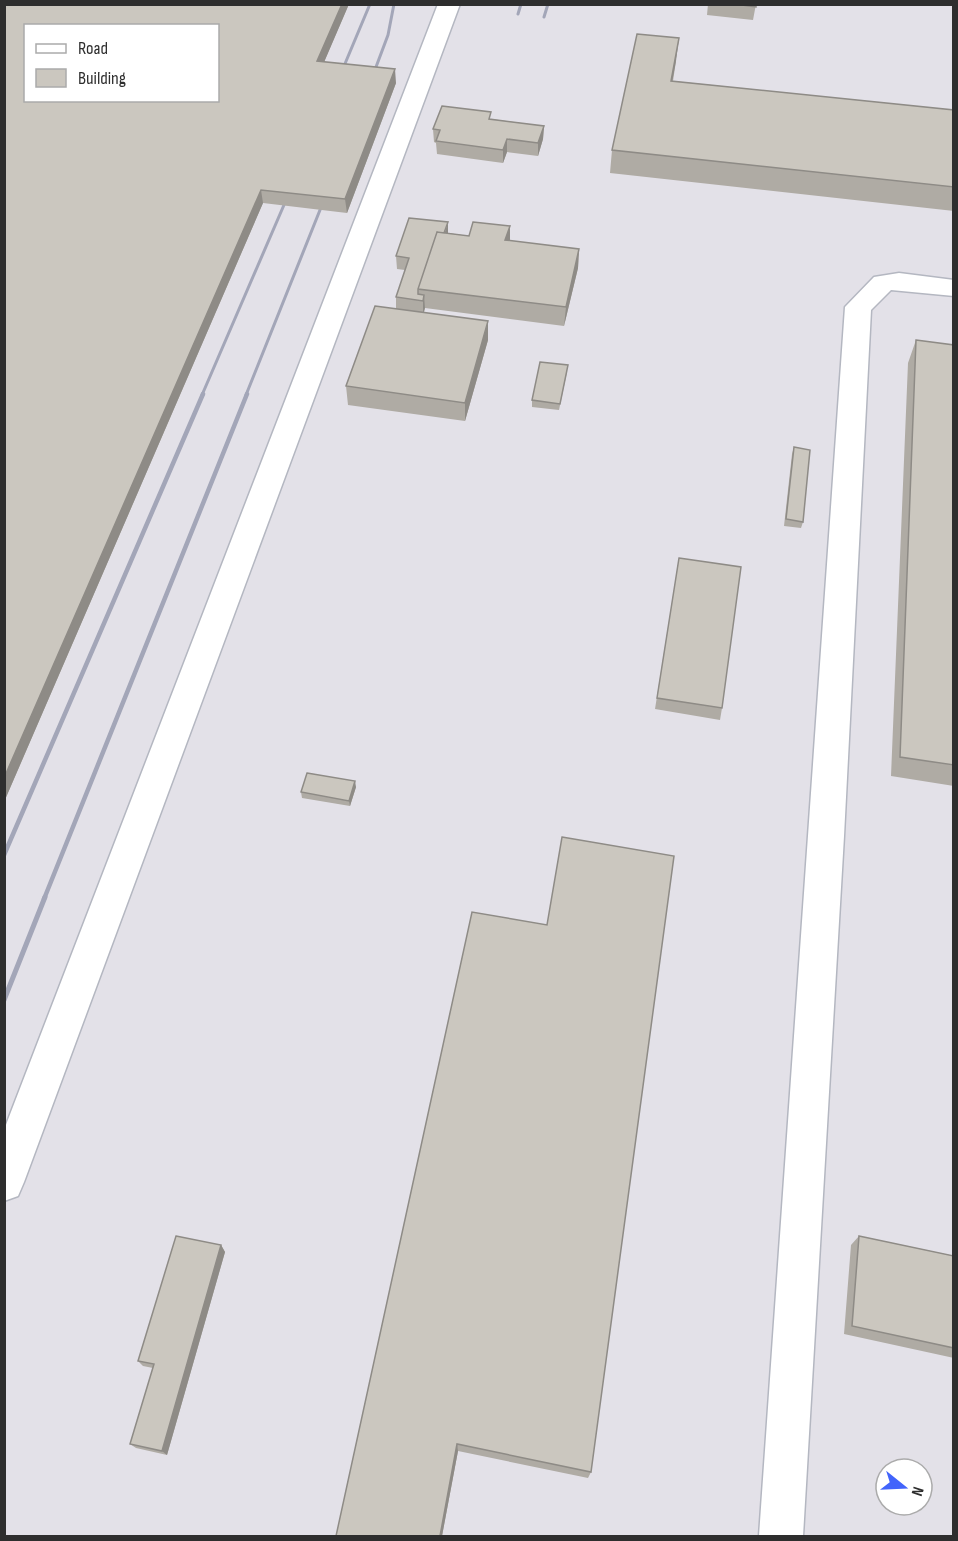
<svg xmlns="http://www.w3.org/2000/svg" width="958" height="1541" font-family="'Sofia Sans Condensed',sans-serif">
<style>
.industrial{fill:#e3e1e8;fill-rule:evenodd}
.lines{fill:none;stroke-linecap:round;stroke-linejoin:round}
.minor-casing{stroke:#b4b7c1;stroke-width:3}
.minor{fill:#fff;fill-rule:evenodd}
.rail-far2{stroke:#a3a6b8;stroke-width:3}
.rail-far1{stroke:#a3a6b8;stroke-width:4.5}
.rail{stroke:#a3a6b8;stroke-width:5}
.wall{fill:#afaba4}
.shaded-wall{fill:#8e8b86}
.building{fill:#cbc7bf;stroke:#8e8b86;stroke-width:1.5;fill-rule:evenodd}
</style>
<rect width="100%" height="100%" fill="#efe9e1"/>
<!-- industrial -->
<path class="industrial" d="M5,5h948v1531h-948zM26,26h192v74h-192zM886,1469h36v36h-36z"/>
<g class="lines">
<defs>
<path id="minor" d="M438,4h22l-436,1178 -6,14 -14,5v-71z
M899,273l55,7v16l-63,-6 -20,20 -27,526 -41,700h-44l86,-1229 29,-30z"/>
</defs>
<!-- minor casing -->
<use href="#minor" class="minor-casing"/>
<!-- minor -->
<use href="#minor" class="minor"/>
<!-- rail-far2 -->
<path class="rail-far2" d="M518,14l3,-10
M544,17l4,-13
M339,78l31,-74
M370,83l18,-48 6,-31
M202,395l88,-204
M246,395l80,-200"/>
<!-- rail-far1 -->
<path class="rail-far1" d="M4,855l199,-461
M44,899l203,-505"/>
<!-- rail -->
<path class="rail" d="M4,1000l41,-103"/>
</g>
<!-- wall -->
<path class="wall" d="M4,4h345l-25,58 72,21 -49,130 -84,-10 -259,599z
M708,4h48l-3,16 -46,-5z
M676,61l-3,20 281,29v101l-344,-38 2,-23z
M491,119l53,7 -1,13 -5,17 -31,-4 -4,11 -66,-9 -1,-11 -2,-1 -1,-13z
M510,226v15l69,8 -1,19 -14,58 -139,-18 -1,5 64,27 -23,81 -117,-16 -2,-19 50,-77v-12l9,-27 -8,-1 -1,-13 52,-23 21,3z
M916,340l38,5v441l-63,-10 17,-413z
M567,372l-8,38 -27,-3v-7z
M794,447l9,75 -2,6 -17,-2 8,-72z
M679,558l43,150 -2,12 -65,-11z
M356,787l-6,19 -48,-8 -1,-6z
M472,912l119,560 -3,6 -130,-27 -16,85h-106z
M859,1236l95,20v102l-110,-24 7,-89z
M221,1245l4,7 -58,203 -31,-7 -6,-4 23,-76 -10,-2 -5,-5z"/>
<!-- shaded-wall -->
<path class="shaded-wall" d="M342,4h7l-30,70 -2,-13z
M679,38l-3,23 -8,43 3,-23z
M395,69l1,14 -49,130 -2,-14z
M544,126l-1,13 -5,17v-13z
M507,139v13l-4,11v-13z
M261,190l2,13 -259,599v-24z
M448,222v14l-5,2z
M510,226v19l-5,-5z
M579,249l-1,19 -14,58 2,-19z
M424,295l1,13 -2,6v-13z
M488,321v19l-23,81v-18z
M355,781l1,6 -6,19 -1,-5z
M221,1245l4,7 -58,203 -5,-4z
M457,1444l1,7 -16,85h-2z"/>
<!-- building -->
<path class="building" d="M4,4h338l-25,57 78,8 -50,130 -84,-9 -257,588zM26,26h192v74h-192z
M734,4h22v3z
M637,34l42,4 -8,43 283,29v77l-342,-37z
M442,106l49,6 -2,7 55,7 -6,17 -31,-4 -4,11 -67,-9 4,-11 -7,-1z
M409,218l39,4 -4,11 -7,-1 -19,57v5l6,1 -1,6 -27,-4 13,-39 -13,-2z
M473,222l37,4 -5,14 74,9 -13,58 -148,-18 19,-57 32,4z
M375,306l113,15 -23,82 -119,-17z
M916,340l38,5v420l-54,-8z
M540,362l28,3 -8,39 -28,-4z
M794,447l16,3 -7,72 -17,-3z
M679,558l62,9 -19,141 -65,-10z
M307,773l48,8 -6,20 -48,-9z
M562,837l112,19 -83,616 -134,-28 -17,92h-104l136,-624 75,13z
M176,1236l45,9 -59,206 -32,-7 24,-80 -16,-3z
M859,1236l95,20v92l-102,-22z"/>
<!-- border -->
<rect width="958" height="1541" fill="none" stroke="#2e2e2e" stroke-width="12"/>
<!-- legend -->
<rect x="24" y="24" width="195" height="78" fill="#ffffff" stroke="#ababab" stroke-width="1.5"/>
<rect x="36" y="44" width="30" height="9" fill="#ffffff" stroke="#ababab" stroke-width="1.5"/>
<text x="78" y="54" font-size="18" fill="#2e2e2e">Road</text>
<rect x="36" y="69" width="30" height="18" fill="#cbc7bf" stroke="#ababab" stroke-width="1.5"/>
<text x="78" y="84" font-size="18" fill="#2e2e2e">Building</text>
<!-- north arrow -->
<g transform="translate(904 1487) rotate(108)"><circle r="28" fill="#ffffff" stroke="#ababab" stroke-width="1.5"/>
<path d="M0-4.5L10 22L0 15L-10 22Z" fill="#4264fb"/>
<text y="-9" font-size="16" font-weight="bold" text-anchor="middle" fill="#2e2e2e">N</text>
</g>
</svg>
